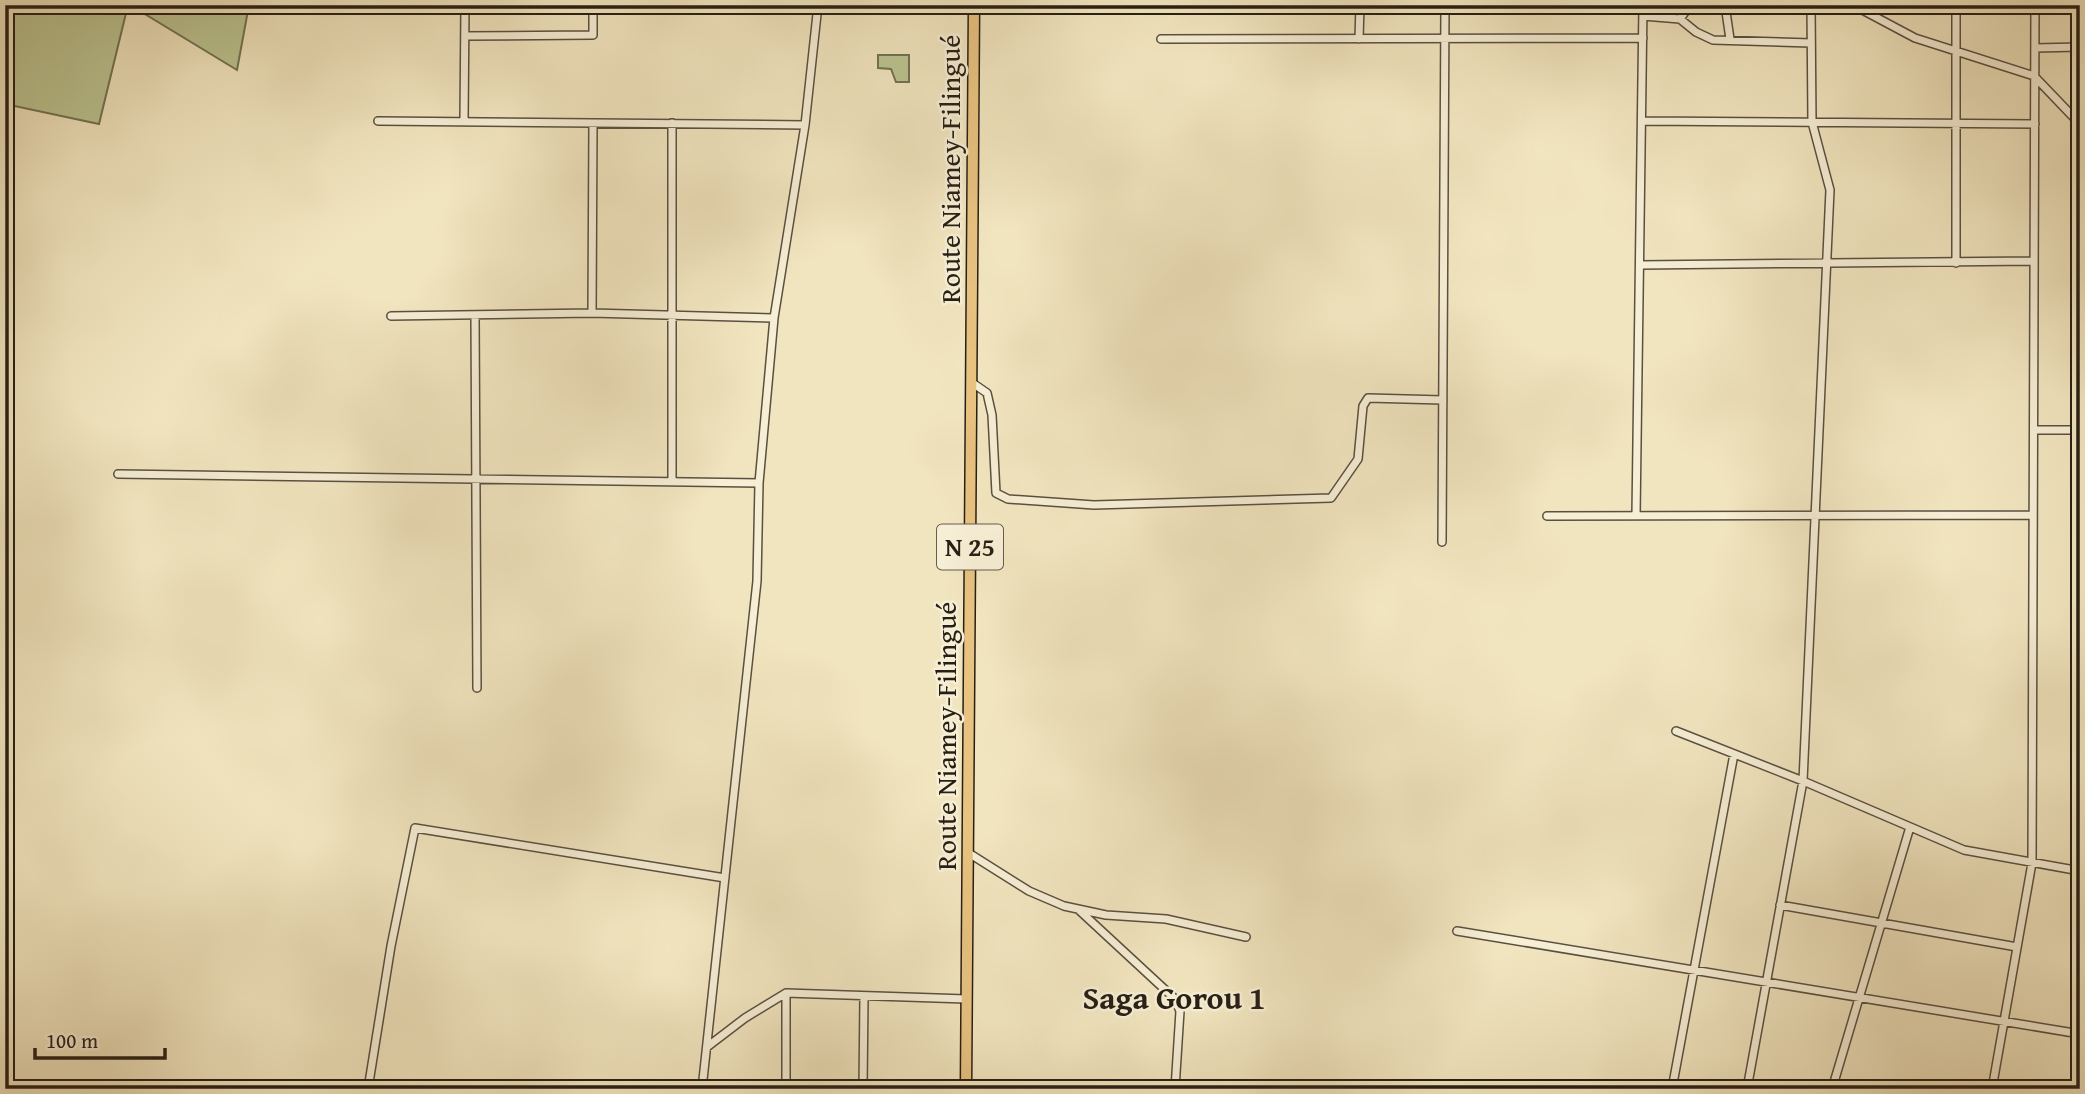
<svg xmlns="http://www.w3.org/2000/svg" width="2085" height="1094" font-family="'Gentium Book Plus',serif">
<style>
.green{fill:#bbc491;stroke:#717253;stroke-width:2}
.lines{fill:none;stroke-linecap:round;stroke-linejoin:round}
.minor-casing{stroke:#5a5040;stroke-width:10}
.primary-casing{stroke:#271f15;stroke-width:13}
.minor{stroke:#f6eed5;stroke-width:7}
.primary{stroke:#e8c280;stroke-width:10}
.labels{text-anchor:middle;stroke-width:5;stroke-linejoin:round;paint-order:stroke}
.shield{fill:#f6eed5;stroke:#655d4f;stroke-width:2}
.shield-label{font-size:26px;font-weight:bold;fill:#271f15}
.street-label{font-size:28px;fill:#271f15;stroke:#f6eed5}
.quarter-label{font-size:32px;font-weight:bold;fill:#271f15;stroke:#f6eed5}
</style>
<rect width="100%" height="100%" fill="#f1e5bf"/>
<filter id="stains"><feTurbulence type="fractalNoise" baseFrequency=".00286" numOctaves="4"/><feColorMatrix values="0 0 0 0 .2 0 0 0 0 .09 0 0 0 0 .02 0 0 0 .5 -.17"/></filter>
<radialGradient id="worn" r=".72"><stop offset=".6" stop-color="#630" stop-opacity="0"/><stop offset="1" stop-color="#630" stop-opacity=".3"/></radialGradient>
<!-- green -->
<path class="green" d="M5,5h123l-29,119 -94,-20z
M130,5h119l-12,65z
M878,55h31v27h-13l-5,-13 -13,-1z"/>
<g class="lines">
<defs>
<path id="minor" d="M1725,5l5,34
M1853,5l62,33 119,38 46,48
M1956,5v258
M1643,16l37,3 16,13 17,8 98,3
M1680,19l10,-14
M465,36l128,-1v-30
M1161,39l482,-1
M1359,39l1,-34
M2035,48l45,-1
M378,121l427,4
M464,121l1,-116
M1642,121l393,3
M1640,265l394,-4
M592,313l1,-190
M391,316l201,-3 182,5
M475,316l2,372
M971,382l16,11 5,22 4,78 12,6 86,6 237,-7 27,-39 5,-53 5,-8 75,2
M2034,430h46
M118,474l641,9
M672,482v-359
M1547,516l486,-1
M1636,516l7,-511
M1442,542l3,-537
M1676,731l127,50 161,69 116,21
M967,852l62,39 35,15 42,9 60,4 80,18
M1780,905l237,42
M1080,911l94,87 6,13 -5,78
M1457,931l623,103
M707,1047l38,-29 41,-25 180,6
M368,1089l23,-143 24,-118 310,50
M702,1089l55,-508 2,-98 15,-165 31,-193 13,-120
M786,1089v-96
M863,1089l1,-93
M1672,1089l62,-335
M1747,1089l56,-308 27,-591 -18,-68 -1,-117
M1832,1089l78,-262
M1992,1089l40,-226 3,-858"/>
<path id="primary" d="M966,1089l8,-1084"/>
</defs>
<!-- minor casing -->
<use href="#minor" class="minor-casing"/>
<!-- primary casing -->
<use href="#primary" class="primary-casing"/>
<!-- minor -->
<use href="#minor" class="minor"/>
<!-- primary -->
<use href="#primary" class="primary"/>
</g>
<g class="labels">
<!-- shield labels -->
<rect class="shield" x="937" y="524.5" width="66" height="45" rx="5"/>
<g class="shield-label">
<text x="970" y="556">N 25</text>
</g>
<!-- street labels -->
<g class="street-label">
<text transform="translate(950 169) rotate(-90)" y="10">Route Niamey-Filingué</text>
<text transform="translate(946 736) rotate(-90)" y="10">Route Niamey-Filingué</text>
</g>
<!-- quarter labels -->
<g class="quarter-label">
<text x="1174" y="1009">Saga Gorou 1</text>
</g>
</g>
<!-- margin -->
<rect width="2085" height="1094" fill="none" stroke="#f1e5bf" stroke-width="28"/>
<rect x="7" y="7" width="2071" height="1080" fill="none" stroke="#271f15" stroke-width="3.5"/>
<rect x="14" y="14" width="2057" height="1066" fill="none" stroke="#271f15" stroke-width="2"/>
<!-- scale -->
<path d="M35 1048v10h130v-10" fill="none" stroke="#271f15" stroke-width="3.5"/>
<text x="46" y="1048" font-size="21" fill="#271f15" stroke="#f6eed5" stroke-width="5" paint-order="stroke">100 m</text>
<rect width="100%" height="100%" filter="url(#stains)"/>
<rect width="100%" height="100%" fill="url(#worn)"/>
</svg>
